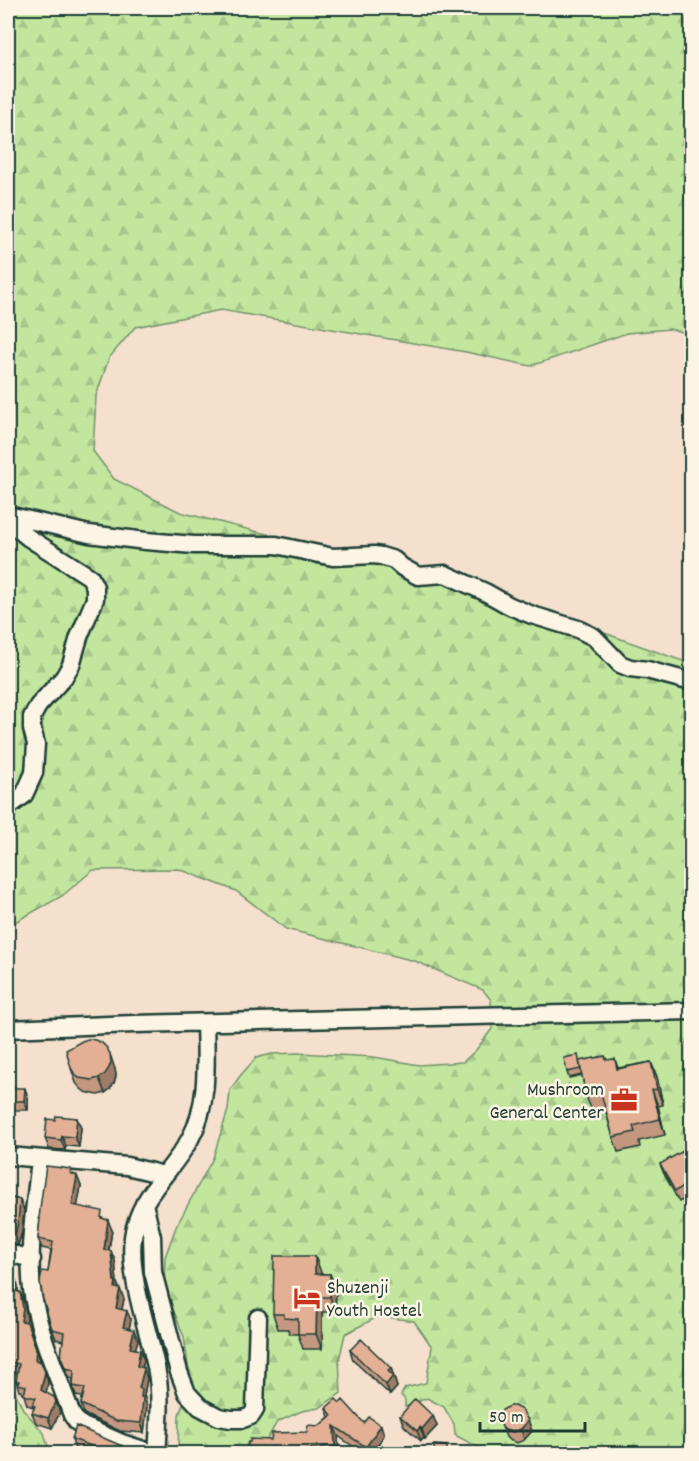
<svg xmlns="http://www.w3.org/2000/svg" width="699" height="1461" font-family="Dekko,sans-serif">
<style>
.forest{fill:url(#forest-firs);stroke:#71926a;stroke-width:1.5}
.lines{fill:none;stroke-linecap:round;stroke-linejoin:round}
.minor-casing{stroke:#1f3d34;stroke-width:21}
.minor{stroke:#fcf5e5;stroke-width:16}
.wall{fill:#c39780;stroke:#1f3d34;stroke-width:1.5}
.shaded-wall{fill:#9f7b68;stroke:#1f3d34;stroke-width:1.5}
.building{fill:#e3b095;stroke:#1f3d34;stroke-width:1.5}
.labels{text-anchor:middle;stroke-width:5;stroke-linejoin:round;paint-order:stroke}
.poi-label{font-size:20px;fill:#1f3d34;stroke:#fcf5e5;text-anchor:end}
</style>
<defs>
<pattern id="forest-firs" width="22" height="20" patternUnits="userSpaceOnUse" patternTransform="scale(1.5)"><rect width="22" height="20" fill="#c3e69f"/><path d="M5 1l3.5 6h-7zM16 11l3.5 6h-7z" fill="#a7c68a"/></pattern>
</defs>
<rect width="100%" height="100%" fill="#f4e0cd"/>
<filter id="ink" filterUnits="userSpaceOnUse"><feTurbulence type="fractalNoise" baseFrequency=".0167" numOctaves="2"/><feDisplacementMap in="SourceGraphic" scale="12" xChannelSelector="R" yChannelSelector="G"/><feConvolveMatrix kernelMatrix="1 2 1 2 8 2 1 2 1" color-interpolation-filters="sRGB"/></filter>
<g filter="url(#ink)">
<!-- forest -->
<path class="forest" d="M8,8h683v326l-22,-5 -42,4 -96,33 -65,-14 -245,-42 -86,17 -26,31 -13,38 -3,55 21,28 66,33 196,50 220,68 95,34v789h-202l-34,-18 -1,-11 -10,-17 -17,-9 -22,9v-7l-4,-5 4,-7 21,-5 6,-36 -18,-26 -35,-5 -34,18 -6,26 2,33 -22,15 -17,3 -25,11 -11,19 -19,2 -4,10h-65l1,-38 4,-11 6,-33 -5,-34 -20,-51 1,-29 11,-30 37,-69 15,-48 2,-20 10,-14 16,-18 16,-4 26,-1 76,4 45,8 44,-3 13,-12 16,-21 -1,-29 -8,-10 -68,-29 -129,-32 -50,-38 -57,-22 -86,1 -31,26 -54,30z
M8,1376l15,33 21,24 6,20h-42z"/>
<g class="lines">
<defs>
<path id="minor" d="M8,515l81,19 57,7 48,4h82l57,12 41,-2 7,1 13,4 8,7 16,9 27,-2 40,18 25,14 22,9 46,14 16,8 26,27 10,4 17,2 45,12
M8,521l21,17 61,39 5,10v12l-16,38 -8,28 -7,12 -26,29 -6,11v12l4,15 -2,29 -10,22 -16,12
M8,1029l126,-5 558,-13
M8,1156l119,10 37,9
M40,1159c-4,42 -14,95 -7,137 7,41 25,80 39,119l5,7 6,4 39,17 34,11
M144,1204l8,33 1,35 26,100 8,21 13,14 19,10 12,2h12l8,-3 4,-6 3,-92
M8,1253l24,6
M157,1454c2,-30 5,-58 -1,-87 -8,-39 -28,-91 -23,-130 5,-40 38,-64 57,-98 19,-34 16,-78 15,-116"/>
</defs>
<!-- minor casing -->
<use href="#minor" class="minor-casing"/>
<!-- minor -->
<use href="#minor" class="minor"/>
</g>
<!-- wall -->
<path class="wall" d="M605,1056l2,4 8,-1 3,9 33,-6 6,15 6,28 -5,1 7,29 -26,6 1,6 -22,5 -5,-15 -8,-28 -13,2 -6,-15 -4,-21 -13,3 -2,-6 13,-11z
M8,1066l5,9v13l15,9v13h-20z
M71,1068l44,1 1,7 -2,7 -4,6 -5,4 -7,2 -13,-3 -5,-4 -4,-5z
M81,1128l-2,19 -13,-1 -1,4 -16,-1 -4,-11z
M660,1164l32,3v28l-13,7 -15,-28z
M73,1174l4,2 4,10 -4,20 28,13 7,11 -3,21h2l4,10 2,22 7,16 -2,10 9,11 -2,8 9,12 -3,9 5,1 4,10 -2,8 5,11 -3,16 3,12 -3,26 -24,-2 -36,-17 -3,-10 1,-7 -6,-1 -3,-10v-7l-4,-1 -8,-21 2,-16 -7,-2 -4,-10 -4,-57 3,-22 -9,-2 -4,-9 2,-19 -1,-2z
M8,1197l12,3 4,10 -2,22 -4,13 -10,-2z
M315,1256l5,18h10l6,15 -1,23h-13v37h-19l-5,-15h-8l-2,-5h-10l-5,-15z
M8,1271h2l1,4 3,1 4,10v6h2l4,10 3,16 -1,4 14,38v1l8,21 -2,11 14,19 -8,16 -16,-5 -4,-10 2,-4 -1,-2 -6,-2 -3,-10 -2,-1 -1,-3h-2l-3,-10 1,-8 -4,-1 -5,-15z
M350,1350l41,18 6,19 -7,8 -37,-35z
M340,1403l24,20 20,12 -12,19h-8l-26,-18 1,18h-91l59,-22 12,-6 10,-9 -3,-9z
M400,1416h33l4,10 -12,13 -1,-1 -3,3 -17,-15z
M499,1419l29,1 4,11 -8,9 -7,3 -8,-3 -3,-3z
M72,1439l50,7 3,8h-36l-14,-5z"/>
<!-- shaded-wall -->
<path class="shaded-wall" d="M110,1054l5,15 1,7 -2,7 -4,6 -5,4 -6,-15z
M651,1062l6,15 6,28 -6,-16z
M10,1066l3,9v21l-3,-8z
M25,1088l3,9v13l-4,-9z
M652,1090l6,16 7,29 -5,-16z
M77,1118l4,10 -2,19 -4,-10z
M62,1136l4,10 -1,4 -4,-10z
M77,1176l4,10 -5,29 -4,-10z
M20,1200l4,10 -2,22 -4,13 -3,-10z
M108,1220l4,10 -5,29 -3,-9z
M111,1251l4,10 2,22 3,8 -5,-3z
M315,1256l6,16 -1,17 -5,-15z
M330,1274l6,15 -1,23 -5,-15z
M14,1276l4,10v15l-4,-10z
M120,1289l4,10 -4,19 -4,-10z
M20,1292l4,10 3,16 -3,13 -3,-10z
M317,1297l5,15v37l-6,-15z
M127,1311l4,9 -4,17 -4,-10z
M27,1322l13,38 -2,10 -3,-10z
M134,1330l4,10 -5,17 -3,-9z
M140,1350l4,10 -4,16 -3,-10z
M144,1368l3,11 -3,16 3,12 -3,26 -3,-10 -2,-35z
M391,1368l6,19 -7,8 -4,-10 2,-14z
M45,1372l3,10 -3,18 -4,-10z
M56,1402l4,10 -8,16 -4,-10z
M433,1416l4,10 -12,13 -3,-10z
M528,1420l4,11 -8,9 -3,-11z
M381,1425l3,10 -12,19h-4l-2,-7z
M334,1426l4,10 1,18h-1l-3,-8z
M420,1427l4,11 -3,3 -4,-10z
M122,1446l3,8h-5z"/>
<!-- building -->
<path class="building" d="M88,1039l7,1 7,3 5,5 3,6 1,8 -2,6 -4,6 -6,4 -7,2 -13,-2 -5,-5 -3,-5 -5,-18 16,-9z
M578,1055l3,14 -14,3 -3,-14z
M605,1056l1,4 9,-1 2,10 34,-7 6,27 -5,1 8,29 -27,7 2,6 -22,5 -12,-44 -15,3 -7,-35z
M8,1066h2v22h15l-1,13h-16z
M56,1116l21,2 -2,19 -13,-1 -1,4 -16,-2 2,-19 8,1z
M683,1151l9,16v15l-17,9 -15,-27z
M46,1166l25,3 -1,4 7,3 -5,29 30,6 -1,7 7,2 -4,30 7,1 3,30h2l-1,7 5,1 -4,19 11,3 -4,16 11,3 -4,18 10,2 -3,16 7,2v1l-5,19 3,1 -1,8h2l-2,26 -25,-2 -35,-17 4,-16 -12,-2 1,-16 -8,-2 -5,-11 3,-25 -12,-3 -9,-30 -3,-17 2,-11 6,1 5,-30 -15,-3 2,-21h-1l2,-17z
M8,1197l12,3 -2,22 -3,13 -7,-1z
M274,1256h41v18h15v23h-13l-1,37h-18v-15l-14,-1v-4h-11z
M8,1271h2l-1,4 5,1v15l6,1 3,16 -2,13 6,1 9,27 -1,11 6,2 4,10 -4,18 13,7 2,5 -8,16 -16,-5 3,-7 -3,-1 4,-7 -12,-3 2,-9 -8,-2 1,-3h-3l3,-17 -9,-2 1,-9h-3z
M361,1339l30,29 -3,3 5,5 -7,9 -36,-35z
M336,1399l4,4 3,-3 21,23 5,-6 12,8 -15,22 -32,-21 1,20 -24,2v2l-38,1v3h-25v-12h2v-3l21,1 1,-7 35,-1 1,-7 11,1 13,-11 -6,-7z
M415,1399l18,17 -11,13 -2,-2 -3,4 -17,-15z
M510,1406h4l8,4 6,10 -7,9 -8,3 -8,-2 -3,-3 -3,-8 3,-9z
M76,1426l46,20 -2,7 -20,-5v1l-28,-10z
M434,1445l13,1v7l5,1h-26v-2l8,1z"/>
</g>
<!-- icons -->
<defs>
<symbol id="office-bare" viewBox="-9 -9 18 18"><path d="M-6-3h4V-5.5h4V-3h4V5H-6ZM-1-4.5V-3h2v-1.5ZM-6 0V1H6V0Z" fill="#c8321e" stroke="#fcf5e5" stroke-width="2.5" paint-order="stroke"/></symbol>
<symbol id="hotel-bare" viewBox="-9 -9 18 18"><path d="M-6-4.5h1.5V1H6V5H4.5V3h-9V5H-6ZM-4 0a1.8 1.8 0 1 1 3.6 0ZM.5 0V-2.5h3Q6-2.5 6 0Z" fill="#c8321e" stroke="#fcf5e5" stroke-width="2.5" paint-order="stroke"/></symbol>
</defs>
<g fill-rule="evenodd">
<use href="#office-bare" x="605" y="1081" width="38" height="38"/>
<use href="#hotel-bare" x="288" y="1279" width="38" height="38"/>
</g>
<g class="labels">
<!-- poi labels -->
<g class="poi-label">
<text x="604" y="1095">Mushroom<tspan x="604" dy="23">General Center</tspan></text>
<text x="327" y="1293" text-anchor="start">Shuzenji<tspan x="327" dy="23">Youth Hostel</tspan></text>
</g>
</g>
<!-- margin -->
<rect width="699" height="1461" fill="none" stroke="#fcf5e5" stroke-width="30"/>
<rect x="15" y="15" width="669" height="1431" fill="none" stroke="#1f3d34" stroke-width="2" filter="url(#ink)"/>
<!-- scale -->
<path d="M480 1422v9h105v-9" fill="none" stroke="#1f3d34" stroke-width="3"/>
<text x="489" y="1422" font-size="18" fill="#1f3d34" stroke="#fcf5e5" stroke-width="4.5" paint-order="stroke">50 m</text>
</svg>
